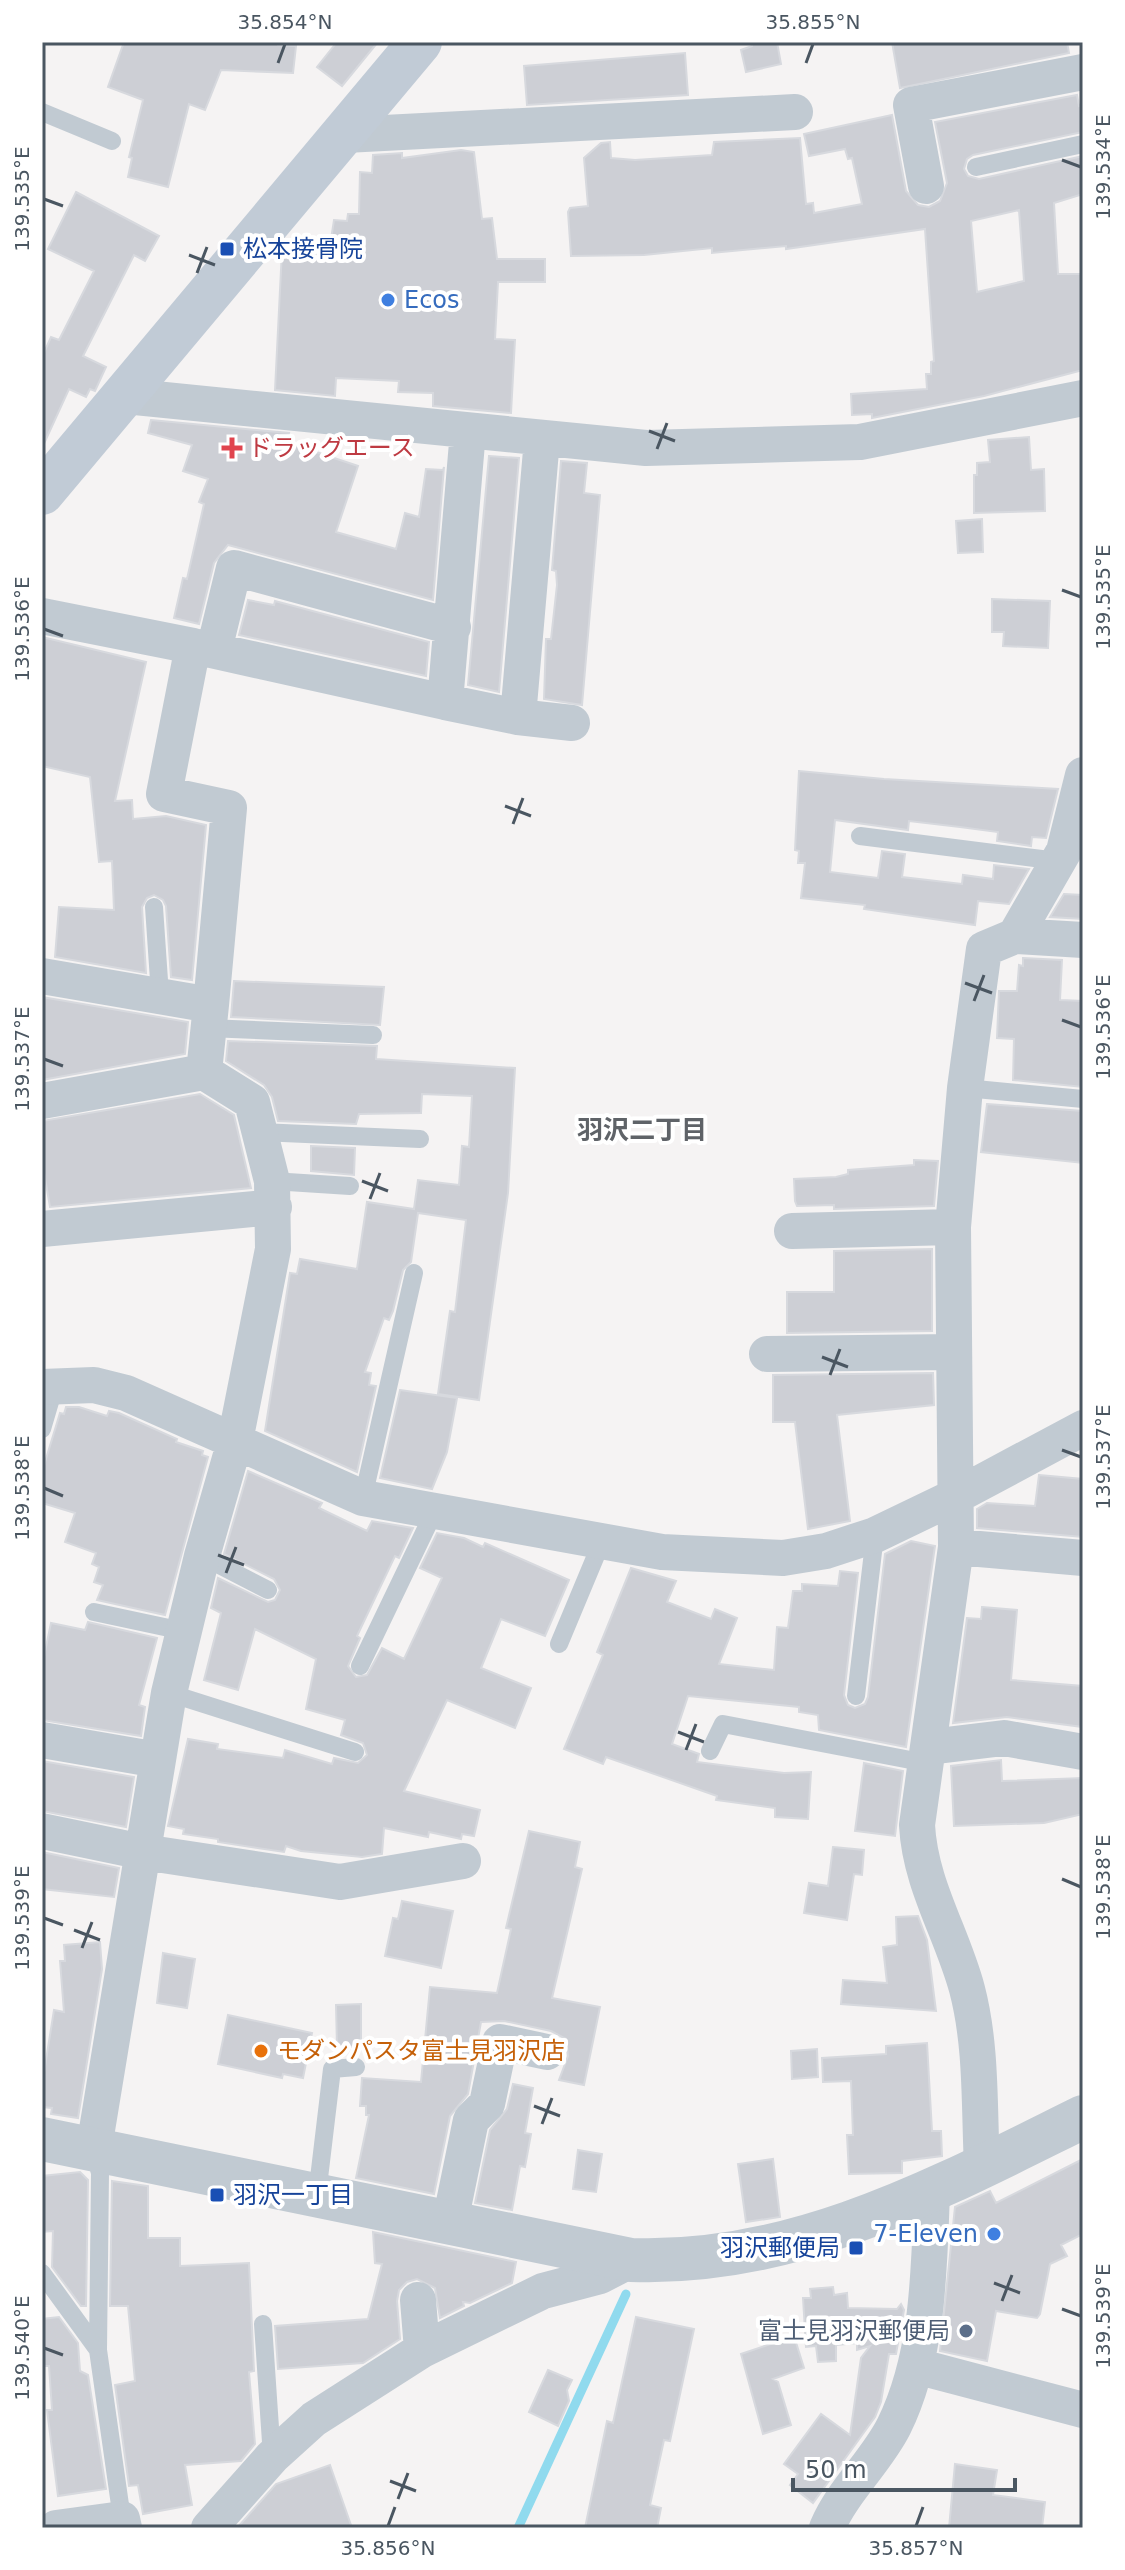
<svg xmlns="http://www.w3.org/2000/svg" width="1125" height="2570" font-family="'DejaVu Sans','Noto Sans JP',sans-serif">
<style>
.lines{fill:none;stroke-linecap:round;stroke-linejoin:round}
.stream{stroke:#90daee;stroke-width:9}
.building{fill:#cdcfd5;stroke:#d7d9de;stroke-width:2;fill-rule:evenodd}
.service{stroke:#c1cad2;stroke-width:18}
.minor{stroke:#c1cad2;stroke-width:36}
.tertiary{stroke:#c1cad2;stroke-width:44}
.secondary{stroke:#c1cbd6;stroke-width:44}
.ticks{fill:none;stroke:#4a5661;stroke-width:3}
.transit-dot{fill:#1a4fb4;stroke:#fff;stroke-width:3}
.shop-dot{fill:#3f7fe0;stroke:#fff;stroke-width:3}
.health-dot{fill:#e0444e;stroke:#fff;stroke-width:3}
.food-dot{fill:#e8710a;stroke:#fff;stroke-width:3}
.service-dot{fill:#5c6f8a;stroke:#fff;stroke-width:3}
.labels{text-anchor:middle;stroke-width:8;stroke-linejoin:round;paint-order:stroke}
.transit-label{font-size:24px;fill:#164399;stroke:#fff;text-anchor:start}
.shop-label{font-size:24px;fill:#366cbe;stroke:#fff;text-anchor:start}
.health-label{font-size:24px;fill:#be3a42;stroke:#fff;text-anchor:start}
.food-label{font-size:24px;fill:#c56008;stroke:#fff;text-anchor:start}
.service-label{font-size:24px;fill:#4e5e75;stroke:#fff;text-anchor:end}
.neighbourhood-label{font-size:26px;font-weight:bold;fill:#5f6368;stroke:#fff}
.neatline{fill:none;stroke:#4a5661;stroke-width:3}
.ticks-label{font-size:20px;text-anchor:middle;fill:#4a5661}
</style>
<rect width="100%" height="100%" fill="#f5f3f3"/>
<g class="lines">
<!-- stream -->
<path class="stream" d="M518,2528l108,-234"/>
</g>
<!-- building -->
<path class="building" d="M124,42h154v3l18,1 -3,27 -72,-3 -16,40 -16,-6 -21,83 -40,-10 4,-19 -3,-1 14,-57 -35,-13z
M337,42h41l-36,44 -25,-19z
M751,42h26l4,22 -35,8 -5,-22 11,-4z
M892,42h175l2,11 -169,35z
M685,53l3,42 -161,10 -3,-39z
M1077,95l2,11 4,-1v27l-110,23 -6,4 -3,10 4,7 11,3 104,-23v38l-29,9 4,71h25v96l-99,26 -112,22v-4l-20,1 -1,-21 76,-5 -1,-15h5v-12l3,-1 -9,-132 -139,20v-3l-74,7v-5l-68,7 -73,1 -3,-44 2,-4 18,-2 -4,-48 17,-15 9,-1 1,16 24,2 77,-5 2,-13 86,-4 6,66 7,-1 1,10 48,-9 -10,-46 -4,1 -3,-10 -36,7 -5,-22 88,-19 14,76 12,14 11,2 11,-6 7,-18 -12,-61zM1019,210l5,71 -47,11 -6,-71z
M461,150l13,2 8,67 10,-1 5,41h48v23h-47l-3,57 20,1 -4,73 -78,-7v-13l-35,-1 1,-11 -63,-3 -1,18 -60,-6 7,-140 47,2 5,-32 13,1 1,-7h11l1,-42 12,1 1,-18 29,-2v5z
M76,192l83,44 -14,25 -11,-6 -51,101 23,11 -11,24 -5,-2 -4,8 -17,-8 -27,59v-91l9,-20 8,3 35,-69 -46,-22z
M151,420l138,13 -3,9 72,24 -22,66 60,17 9,-36 14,4 7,-48 17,1 1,-3 -11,133 -205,-55 -14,18 -15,61 -25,-6 9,-40 4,1 17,-75 -5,-2 9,-23 -25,-8 9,-26 -44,-12z
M1029,437l2,33 13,-1 1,42 -71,2v-38h3v-12l13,-1 -2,-22z
M489,456l30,2 -20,234 -31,-7z
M561,461l26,2 -3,30 16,2 -18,210 -38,-6 2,-60h5l6,-54 -1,-14 -4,-1z
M982,519l1,33 -25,1 -2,-32z
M992,599l58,2 -2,47 -45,-2 1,-14h-12z
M248,600l26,5 1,-4 154,41 -3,34 -187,-41z
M42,637l104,25 -31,139 17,-1 1,19 33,-3 40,9 -14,155 -21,-3 -5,-71 -3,-6 -9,-5 -7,3 -5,9 4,66 -91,-16 4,-50 55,3 -2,-49 -13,1 -9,-85 -48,-11z
M799,771l85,8 174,10 -12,49 -14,-1 -1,9 -34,-5 1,-9 -38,-5 -51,-6 -1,9 -73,-10 -5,52 48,6 4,-27 23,3 -3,23 60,7 1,-9 30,4 1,-14 35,4 -20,35 -31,-3 -3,24 -111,-16 1,-4 -64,-7 4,-35h-7l1,-12 -4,-1z
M1064,894l19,1v24l-33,-2z
M1023,958l39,2 -2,40 23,1v86l-70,-7 1,-41 -17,-1 2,-47h18l2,-26 4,1z
M234,981l150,6 -4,38 -149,-8z
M42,997l146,25 -3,32 -143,26z
M228,1041l149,5 -1,13 139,9 -7,125 -29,207 -41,-6 12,-83 5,1 11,-92 -48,-7 -7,49 -8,8 -10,41 -4,9 -5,-2 -19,54 6,1 -2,12 7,1 -19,86 -92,-41 25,-158 7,1 3,-15 57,10 10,-67 47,7 4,-29 41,5 3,-39 7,1 3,-51 -50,-2 -1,19 -62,1 -3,10 -78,-3 -6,-24 -8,-12 -38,-24z
M200,1094l34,21 17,73 -201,19 -8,-46v-40z
M987,1104l96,7v52l-102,-11z
M311,1146l44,2 -1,27 -43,-4z
M914,1160l24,1 -4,45 -100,3v-4l-37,1 -2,-5 -1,-22 42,-2 12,-3v-4l66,-5z
M932,1249v82l-145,2v-41h47v-41z
M933,1373l1,32 -97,10 13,106 -42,8 -13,-107h-22v-47z
M400,1390l57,8 -10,54 -15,37 -52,-11z
M66,1407h13l28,9 2,-5 10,2 58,26 -1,3 27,9 -1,4 6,2 -43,158 -68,-15 6,-15 -9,-3 5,-15 -7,-3 4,-11 -31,-11 10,-29 -33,-10v-31l18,-59 4,1z
M248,1471l74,32 -3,5 48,23 5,-10 41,7 -14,30 -4,-2 -38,80 3,2 -12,28 8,11 11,-2 15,-27 22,11 38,-81 -22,-10 17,-35 27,5 19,9 2,-4 84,37 -24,56 -44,-17 -20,49 50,20 -16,40 -68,-28 -43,91 76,19 -6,26 -12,-2 -1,5 -32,-7 -1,5 -44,-9 -2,26 -20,3 -61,-6 -15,-5 -2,6 -66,-10v-3l-35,-5 1,-5 -16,-3 20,-87 30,5 -1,5 66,9 2,-8 47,14 2,-6 24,5 9,-8 -4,-12 -22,-8 4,-15 -39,-11 10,-50 -61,-30 -17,61 -34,-10 17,-67 -10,-5 7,-30 50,24 7,-2 5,-10 -6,-11 -50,-25z
M1039,1475l44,4v58l-106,-9v-19l10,-6 48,3z
M911,1541l24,5 -29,201 -87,-17 -1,-15 -19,-3v-5l-111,-11 -16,48 27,10 -2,8 87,11 27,-1 -3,47 -33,-2v-9l-59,-8 1,-4 -111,-39 -3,7 -39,-15 39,-94 -6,-3 34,-84 45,13 -9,21 44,17 4,-10 22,9 -18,46 55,6 3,-43 11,1 5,-37h9v-7l36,2 2,-15 18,2 -14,122 4,10 7,3 10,-4 3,-7 17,-143z
M982,1607l35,3 -6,70 72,6v41l-76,-10 -54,6 14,-105 14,1z
M88,1622l69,16 -18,67 6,2 -4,29 -99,-16v-54l9,-43 34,7z
M1001,1760l1,21 81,-3v36l-39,9 -90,3 -3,-60z
M42,1761l92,16 -8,50 -84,-16z
M864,1763l39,8 -8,65 -40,-5z
M529,1831l51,11 -5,25 7,2 -30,129 48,9 -16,78 -25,-5 9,-24 -2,-17 -15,-8 -47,-10 -23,1 -13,72 -18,22 -16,78 -78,-16 13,-63h-3v-9h-6l2,-28 59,4 9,-95 67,6 14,-64 -5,-1z
M833,1847l31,3 -2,25 -8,-1 -7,46 -43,-7 5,-30 19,3z
M42,1852l77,16 -5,29 -72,-8z
M402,1901l51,10 -12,57 -56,-12 8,-38 5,1z
M918,1916l9,24 9,71 -95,-7 2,-24 44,3 -4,-36 14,-2 -1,-28z
M100,1942l2,27 -24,149 -27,-4 1,-6 -10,-1v-22l12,-75 10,2 -4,-51h5l-1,-16z
M163,1953l32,6 -8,49 -30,-5z
M361,2004v43h-24l-1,-42z
M228,2015l84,18 -9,45 -20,-4 -1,4 -64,-14z
M927,2043l5,88h9l1,25 -40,5v12l-53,1 -2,-39h6l-2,-54 -28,1 -1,-24 64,-4v-8z
M817,2049l1,28 -26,2 -1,-28z
M513,2084l20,4 -8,45 6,1 -6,33 -5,-1 -8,44 -37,-7 15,-73 17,-21z
M578,2150l24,4 -6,38 -23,-3z
M773,2159l7,58 -34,5 -8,-58z
M1083,2159v75l-22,11 6,11 -17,8 -10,50 -3,4 -41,-7 -9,50 -47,-10 15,-144 35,-16 6,12z
M80,2172l8,8 -2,126h-5l-29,-39 1,-36 -11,1v-56z
M112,2181l36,5v52h32v28l69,-3 5,108 -5,1 6,72 -14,17 -56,4 7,40 -49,9 -5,-29 -9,1 -14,-101 20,-4 -7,-75h-18z
M373,2232l143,30 -4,21 -42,20 -7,-1 1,4 -24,12 -5,-30 -18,-9 -10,3 -8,8 -2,11 3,38 -37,24 -85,6 -3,-43 93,-7 14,-55 -7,-1z
M833,2287l1,8 13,-2 1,15 49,1 4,-5 3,6 -8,44h-7l-8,48 -6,15 -62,86 -23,-18 8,-11 -14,-10 37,-50 29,21 11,-77 9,-12 -13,4v-7l-21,2v16l-18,1 -2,-16 -10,1 -3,-49h8l-1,-9z
M59,2317l19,26 2,28 8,4 18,114 -48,7 -11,-86h5l-3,-44h-7v-47z
M636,2317l58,12 -24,112 -6,-1 -14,65 11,3 -4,20h-72l22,-107 6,2z
M794,2336l10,32 -31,11 5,3 13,43 -28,9 -22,-80z
M548,2370l24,10 -5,10 2,11 -11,25 -29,-14z
M955,2464l42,6 -4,25 52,7 -3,26h-93z
M330,2465l22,63h-115l39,-44z"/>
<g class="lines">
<!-- service -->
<path class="service" d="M42,112l70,29
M976,167l107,-23
M860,836l198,25
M154,907l6,88
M208,1028l165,7
M965,1088l118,11
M260,1132l160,7
M272,1181l78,5
M42,1429l13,-44
M363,1498l51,-225
M202,1556l66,34
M94,1612l89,19
M559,1644l43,-103
M360,1666l74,-154
M169,1693l186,59
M856,1696l19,-161
M710,1751l13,-27 203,39
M94,2151l6,22 -2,177
M317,2195l15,-126 24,-2
M42,2273l56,77 24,169
M263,2324l9,133"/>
<!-- minor -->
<path class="minor" d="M345,135l450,-23
M926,186l-15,-81 172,-33
M125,396l521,52 214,-6 223,-44
M468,431l-23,271 73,15 54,6
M42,616l151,30 -29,148 65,14 -18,197
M193,646l252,56
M214,650l20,-82 219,59
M518,717l24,-278
M1015,936l68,4
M42,976l169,29 -7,67
M42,1101l162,-29 48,30 20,79 1,68 -38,192 -33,115 -33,137 -75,455
M42,1229l232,-22
M792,1231l161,-4
M767,1354l187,-2
M42,1387l52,-2 32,8 237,105 299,54 121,6 43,-7 49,-16 79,-38 129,-69
M956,1547l127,11
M42,1740l116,20
M929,1747l75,-9 79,14
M42,1831l101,21 197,30 123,-21
M982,2167c-3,-59 0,-121 -15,-178 -15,-56 -47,-105 -50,-164l39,-278 -3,-320 12,-139 19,-139 31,-13 49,-85 19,-76
M450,2222l21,-102 16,-16 13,-62 47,10
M418,2300l4,50
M916,2366l167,44
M56,2528l66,-9 2,9
M209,2528l63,-71 42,-38 108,-69 121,-59 57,-15 31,-16
M827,2528c16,-38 49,-66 67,-102 35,-71 35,-157 38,-234"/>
<!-- tertiary -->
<path class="tertiary" d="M42,2139l589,121c165,6 308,-72 452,-143"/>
<!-- secondary -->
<path class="secondary" d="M42,493l378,-451"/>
</g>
<!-- ticks -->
<path class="ticks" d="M278,63l7,-19M806,63l7,-19M1062,160l19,7M44,199l19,7M189,255l26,10M197,273l10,-26M649,431l26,10M657,449l10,-26M1062,590l19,7M44,629l19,7M505,806l26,10M513,824l10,-26M965,983l27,10M974,1001l10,-26M1062,1020l19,7M44,1059l19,7M362,1181l26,10M370,1199l10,-26M822,1357l26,10M830,1375l10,-26M1062,1450l19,7M44,1488l19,8M218,1555l26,10M226,1573l10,-26M678,1732l26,10M686,1750l10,-26M1062,1879l19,8M44,1918l19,7M74,1930l26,10M82,1948l10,-26M534,2106l26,10M542,2124l10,-26M994,2283l26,10M1002,2301l10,-26M1062,2309l19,7M44,2348l19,7M390,2481l26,10M398,2499l10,-26M388,2526l7,-19M916,2526l7,-19"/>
<!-- markers -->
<g class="transit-dot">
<rect x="219" y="241" width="16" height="16" rx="4"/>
<rect x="209" y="2187" width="16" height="16" rx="4"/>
<rect x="848" y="2240" width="16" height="16" rx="4"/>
</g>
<g class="shop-dot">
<circle cx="388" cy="300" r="8"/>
<circle cx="994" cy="2234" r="8"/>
</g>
<path class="health-dot" d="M228 436h8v8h8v8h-8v8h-8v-8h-8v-8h8z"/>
<circle class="food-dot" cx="261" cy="2051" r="8"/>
<circle class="service-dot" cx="966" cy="2331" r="8"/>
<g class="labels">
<!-- transit labels -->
<g class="transit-label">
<text x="243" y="257">松本接骨院</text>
<text x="233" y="2203">羽沢一丁目</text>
<text x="840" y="2256" text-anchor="end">羽沢郵便局</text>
</g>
<!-- shop labels -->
<g class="shop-label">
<text x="404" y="308">Ecos</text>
<text x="978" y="2242" text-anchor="end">7-Eleven</text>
</g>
<!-- health labels -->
<g class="health-label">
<text x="248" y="456">ドラッグエース</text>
</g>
<!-- food labels -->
<g class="food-label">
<text x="277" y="2059">モダンパスタ富士見羽沢店</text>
</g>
<!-- service labels -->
<g class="service-label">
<text x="950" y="2339">富士見羽沢郵便局</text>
</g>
<!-- neighbourhood labels -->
<g class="neighbourhood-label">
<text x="642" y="1139">羽沢二丁目</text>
</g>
</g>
<!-- border -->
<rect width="1125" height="2570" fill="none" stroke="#ffffff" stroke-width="88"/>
<!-- scale -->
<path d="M793 2478v12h222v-12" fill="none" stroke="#4a5661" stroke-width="4"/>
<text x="805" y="2478" font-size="24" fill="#4a5661" stroke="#ffffff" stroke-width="6" paint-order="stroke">50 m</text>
<rect x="44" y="44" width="1037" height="2482" class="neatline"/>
<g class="ticks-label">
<text x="285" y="29">35.854°N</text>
<text x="813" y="29">35.855°N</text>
<text transform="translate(1103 167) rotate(-90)" y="7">139.534°E</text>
<text transform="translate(22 199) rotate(-90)" y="7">139.535°E</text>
<text transform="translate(1103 597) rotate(-90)" y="7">139.535°E</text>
<text transform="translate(22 629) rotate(-90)" y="7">139.536°E</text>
<text transform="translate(1103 1027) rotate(-90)" y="7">139.536°E</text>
<text transform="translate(22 1059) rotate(-90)" y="7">139.537°E</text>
<text transform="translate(1103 1457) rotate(-90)" y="7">139.537°E</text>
<text transform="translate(22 1488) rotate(-90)" y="7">139.538°E</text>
<text transform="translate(1103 1887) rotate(-90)" y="7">139.538°E</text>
<text transform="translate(22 1918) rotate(-90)" y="7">139.539°E</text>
<text transform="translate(1103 2316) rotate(-90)" y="7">139.539°E</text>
<text transform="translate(22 2348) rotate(-90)" y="7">139.540°E</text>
<text x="388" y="2555">35.856°N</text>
<text x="916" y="2555">35.857°N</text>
</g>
</svg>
